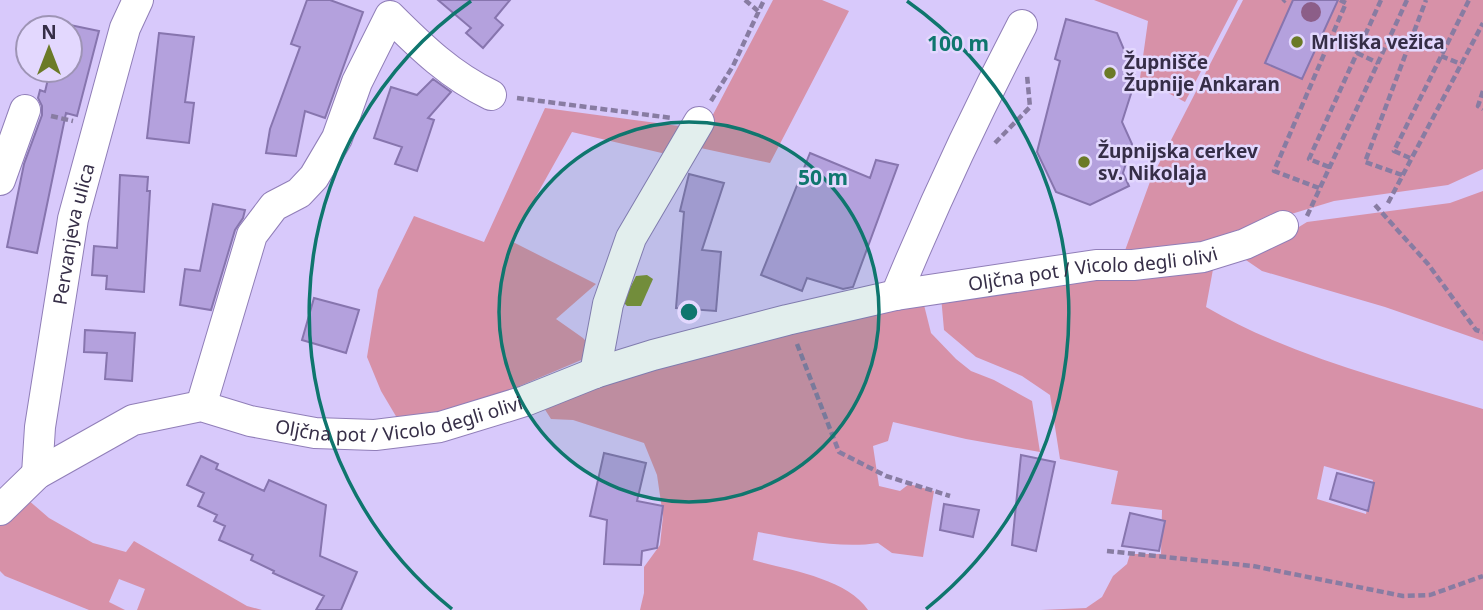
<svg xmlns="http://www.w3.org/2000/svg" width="1483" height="610" font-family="'Noto Sans',sans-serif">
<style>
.green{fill:#d791a8;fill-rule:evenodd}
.water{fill:#809135}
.building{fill:#b4a1dd;stroke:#8775ae;stroke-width:2}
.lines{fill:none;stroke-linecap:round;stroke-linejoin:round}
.minor-casing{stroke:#907eb8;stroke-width:32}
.path{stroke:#887ca2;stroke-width:4.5;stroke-dasharray:7 3.5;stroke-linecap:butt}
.minor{stroke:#fff;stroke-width:30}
.tree{fill:#8c5e88}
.ring{fill:none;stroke:#0f766e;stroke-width:3.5}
.poi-dot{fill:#6b7a27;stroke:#e3d8fe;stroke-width:2.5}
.labels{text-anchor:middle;stroke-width:5;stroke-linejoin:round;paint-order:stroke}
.poi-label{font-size:19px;font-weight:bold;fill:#362e47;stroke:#e3d8fe;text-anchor:start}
.street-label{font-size:19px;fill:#362e47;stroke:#e3d8fe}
.centre{fill:#0f766e;stroke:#e3d8fe;stroke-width:3.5}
.ring-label{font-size:21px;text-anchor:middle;font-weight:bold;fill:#0f766e;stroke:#e3d8fe;stroke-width:5;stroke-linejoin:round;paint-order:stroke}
</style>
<rect width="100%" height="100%" fill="#d8c9fb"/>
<!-- green -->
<path class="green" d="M773,0h49l27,11 -79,152 -74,-16z
M1094,0h144l-53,102 -45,-24 8,-57z
M1243,0h240v169l-35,16 -114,16 -46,14 -84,34 -81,7 28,-77z
M545,108l134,18 -13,28 -94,-22 -61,109 85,43 -40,35 27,19 8,9 -5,11 -90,38 -96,27 -19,-32 -14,-34 11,-67 36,-74 70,26z
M1483,191v150l-98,-34 -123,-36 -22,-15 36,-15 31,-19 143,-19z
M1214,264l-8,43c86,50 183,73 277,102v201h-442l45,-2 16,-11 11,-21 14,-12 3,-10h31l1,-44 -51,-6 7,-33 -58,-12 -10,-64 -28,-19 -46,-19 -32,-27 -3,-34zM1324,466l49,14 -7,34 -49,-15z
M924,305l7,28 25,26 15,12 23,9 38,21 8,51 -74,-13 -73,-17 -5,19 -15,5 6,40 21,5 9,-7 25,7 -11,66 -31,-4 -14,-10c-39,6 -81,-4 -120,-11l-5,28c35,10 94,18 115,50h-228l4,-17v-26l16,-22 3,-29 -6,-41 -13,-32 -71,-23 -22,-1 -7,-11 38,-20 202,-55z
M27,499l22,19 44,25 33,9 8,-11 113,65 15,4h-125l8,-21 -26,-10 -10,23 16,8h-36l-84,-34 -5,-5v-51z"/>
<!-- water -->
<path class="water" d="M647,275l6,4 -12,27h-14l-4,-4 13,-26z"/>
<!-- building -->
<path class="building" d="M307,0h23l33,12 -38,106 -20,-7 -9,45 -30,-3 4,-24 30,-82 -9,-3z
M438,0h72l-15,18 8,7 -20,23 -17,-15 5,-5z
M1293,0h45l-36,79 -37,-16z
M1066,19l51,14 19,45 -14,44 10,22 -9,29 6,13 -39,19 -34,-13 -19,-40 23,-91 -5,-2z
M70,25l29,6 -22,85 -11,-3 -29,140 -30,-6 17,-83 18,-49v-9l-4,-8 2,-8 5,2 5,-22h20z
M159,33l35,4 -9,65 9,1 -5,40 -42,-5z
M433,79l18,13 -23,26 6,2 -17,51 -22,-7 7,-17 -28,-9 17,-51 26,8z
M810,153l60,25 6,-18 22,5 -45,122 -10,2 -36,-11 -5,13 -41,-16z
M689,174l35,9 -22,67 19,2 -5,59 -40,-3 8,-96 -4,-1z
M120,175l28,2 -1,14h3l-6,101 -38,-3 1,-13 -15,-1 2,-29 23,2z
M213,204l32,6 -2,8 -8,12 -24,80 -31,-5 5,-36 15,2z
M314,298l45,12 -13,43 -44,-13z
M85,330l50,3 -3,48 -27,-2 2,-26 -23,-1z
M604,453l42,10 -9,38 26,5 -6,42 -15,3 -1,14 -37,-1 3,-44 -17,-4z
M1021,455l34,7 -19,89 -24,-6z
M201,456l17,8 -2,5 48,22 5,-11 57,25 -6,51 37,16 -16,38h-25l8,-14 -51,-23 1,-2 -23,-11 2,-5 -34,-15 6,-14 -11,-5 3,-6 -19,-9 6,-13 -17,-8z
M1337,473l37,10 -6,28 -38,-12z
M944,504l35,6 -6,27 -33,-7z
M1130,513l35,8 -6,30 -37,-5z"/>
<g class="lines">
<defs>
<g id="minor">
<path d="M0,180l25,-70"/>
<path d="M896,295c38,-92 80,-182 126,-270"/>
<path d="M595,373l13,-69 23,-66 68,-116"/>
<path d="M201,406l51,-171 22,-29 25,-13 15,-16 23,-39 20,-56 33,-66c31,31 61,60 101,79"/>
<path id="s1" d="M37,474l3,-47 33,-208 52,-191 13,-28"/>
<path id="s2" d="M0,510l37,-36 96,-54 68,-14 49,15 65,12 60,2 65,-8 85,-26 70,-28 58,-18 134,-35 109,-25 200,-30h37l70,-8 42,-13 38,-18"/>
</g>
</defs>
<!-- minor casing -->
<use href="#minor" class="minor-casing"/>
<!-- path -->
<path class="path" d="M745,0l13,11
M1283,2l2,-2
M1357,53l21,10
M1441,56l20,8
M1483,91l-5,15 5,3
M517,98l155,20
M711,101l22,-35 31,-66
M51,116l22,5
M995,143l35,-36 -3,-32
M1410,158l-16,-7 75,-151
M1329,167l-20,-8 72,-159
M1402,175l-37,-13 61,-162
M1319,188l-45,-17 72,-168 -6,-3
M1388,203l95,-180
M1375,205l53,59 48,66 7,2
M1307,216l100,-216
M797,344l42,108 47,24 64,20
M1107,551l146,15 150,30 27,-1 53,-19"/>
<!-- minor -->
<use href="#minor" class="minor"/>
</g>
<!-- trees -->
<circle class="tree" cx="1311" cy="12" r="10"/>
<!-- distance rings -->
<circle cx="689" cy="312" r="190" fill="#0f766e" fill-opacity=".12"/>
<g class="ring">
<circle cx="689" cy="312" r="190"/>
<path d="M452 609A380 380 0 0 1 471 1M907 1A380 380 0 0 1 926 609"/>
</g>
<!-- markers -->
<g class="poi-dot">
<circle cx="1297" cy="42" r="7"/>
<circle cx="1110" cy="73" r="7"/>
<circle cx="1084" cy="162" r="7"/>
</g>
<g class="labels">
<!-- poi labels -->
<g class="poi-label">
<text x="1311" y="49">Mrliška vežica</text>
<text x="1124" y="69">Župnišče<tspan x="1124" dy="22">Župnije Ankaran</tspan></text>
<text x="1098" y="158">Župnijska cerkev<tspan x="1098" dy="22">sv. Nikolaja</tspan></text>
</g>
<!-- street labels -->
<g class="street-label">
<text dy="7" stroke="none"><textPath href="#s1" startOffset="243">Pervanjeva ulica</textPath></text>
<text dy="7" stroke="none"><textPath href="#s2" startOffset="1148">Oljčna pot / Vicolo degli olivi</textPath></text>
<text dy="7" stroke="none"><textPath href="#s2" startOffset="434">Oljčna pot / Vicolo degli olivi</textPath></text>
</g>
</g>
<circle cx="689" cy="312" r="10" class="centre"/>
<g class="ring-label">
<text x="958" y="51">100 m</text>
<text x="823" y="185">50 m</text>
</g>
<!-- north arrow -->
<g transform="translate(49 49)"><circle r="33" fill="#e3d8fe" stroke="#9e94b5" stroke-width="2"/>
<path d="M0-5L12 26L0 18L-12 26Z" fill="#6b7a27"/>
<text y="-10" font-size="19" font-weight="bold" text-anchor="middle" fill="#362e47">N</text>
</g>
</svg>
